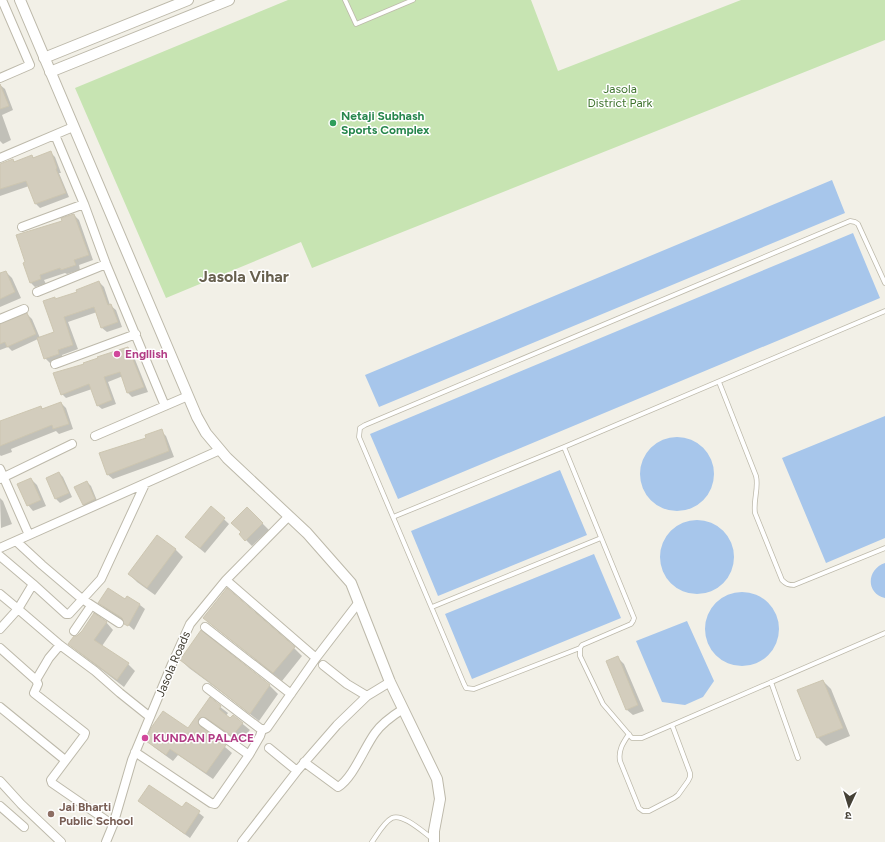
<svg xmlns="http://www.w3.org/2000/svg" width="885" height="842" font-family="Figtree,'Noto Sans Devanagari',sans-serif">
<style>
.green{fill:#c7e4b2}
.water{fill:#a7c6eb}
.shadow{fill:#0003}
.building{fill:#d3cdbd;stroke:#cdc6b1}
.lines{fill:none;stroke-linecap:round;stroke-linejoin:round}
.service-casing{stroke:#bdb9aa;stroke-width:5.5}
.minor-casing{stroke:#bdb9aa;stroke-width:10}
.tertiary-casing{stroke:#bdb9aa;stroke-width:12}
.service{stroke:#fff;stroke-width:4}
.minor{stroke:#fff;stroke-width:8}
.tertiary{stroke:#fff;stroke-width:10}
.leisure-dot{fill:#2e9e5b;stroke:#fff;stroke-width:1.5}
.hotel-dot{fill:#d1479c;stroke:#fff;stroke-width:1.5}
.education-dot{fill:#8d6e63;stroke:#fff;stroke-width:1.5}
.labels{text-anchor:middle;stroke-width:3;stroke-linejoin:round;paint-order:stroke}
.park-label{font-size:12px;fill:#3e732d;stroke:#fff}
.leisure-label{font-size:12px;font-weight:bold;fill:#27864d;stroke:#fff;text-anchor:start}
.hotel-label{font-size:12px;font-weight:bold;fill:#b23c85;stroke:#fff;text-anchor:start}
.street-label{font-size:12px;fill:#454136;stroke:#fff}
.education-label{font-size:12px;font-weight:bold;fill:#785e54;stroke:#fff;text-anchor:start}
.district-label{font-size:16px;font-weight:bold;fill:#67604e;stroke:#fff}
</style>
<rect width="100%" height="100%" fill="#f2f0e7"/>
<!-- green -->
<path class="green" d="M288,0h243l27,71 183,-71h144v40l-573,228 -11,-26 -135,56 -91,-210z"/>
<!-- water -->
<path class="water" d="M832,180l13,33 -466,194 -14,-32z
M853,233l27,65 -482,201 -28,-65z
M885,416v122l-59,25 -44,-105z
M640 474a37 37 0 1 1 74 0a37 37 0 1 1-74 0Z
M560,470l27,65 -149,61 -27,-65z
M660 557a37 37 0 1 1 74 0a37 37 0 1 1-74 0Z
M594,554l27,64 -149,61 -27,-65z
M885,563v35c-20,-5 -18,-29 0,-35z
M705 629a37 37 0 1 1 74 0a37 37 0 1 1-74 0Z
M687,621l27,60 -11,16 -18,8 -23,-3 -26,-61z"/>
<!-- shadow -->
<path class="shadow" d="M0,85l5,4 8,21 -11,5 9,25 -8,4 -3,-3z
M50,152l5,5 6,16h-2l10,24 -29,11 -4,-4 -7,-18 -29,10v-30l13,-6 2,2 17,-6 2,2z
M74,215l5,5 14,40 -14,5 1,5 -13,4 -2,-1 -21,7 2,4 -11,3 -5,-5z
M6,272l6,6 9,20 -21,9v-33z
M99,282l5,5 6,18 6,5 6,17 -15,5 -5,-4 -5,-16 -29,10 10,27 -16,6 1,4 -13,4 -5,-5 -7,-19 -26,12 -4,-4 -8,3v-25l27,-11 5,5 8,19 15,-5 -1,-35 2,2 22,-8z
M128,348l4,4 16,40 -16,5 -4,-4 -5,-17 -15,6 8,22 -14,5 -5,-4 -5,-16 -26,9 -4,-4 23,-29z
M61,403l5,5 7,21 -14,5 -3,-3 -45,18 1,3 -11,4 -1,-1v-33l41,-15 2,2z
M161,431l5,5 8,21 -61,22 -6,-5 40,-35z
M59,473l4,4 9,20 -12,6 -4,-4 -9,-20z
M31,479l6,6 9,21 -13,5 -5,-6z
M87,482l4,4 7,17 -11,5 -4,-3z
M0,498l3,3 9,23 -11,4z
M211,507l18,17 -24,29 -13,-11z
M247,508l22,22 -17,16 -12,-12 2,-2z
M175,549l8,8 -28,38 -18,-13 -8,-8z
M127,598l13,7 5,4 -11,21 -10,-9 -19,-13 -5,-5 25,-2z
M205,618l89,30 8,8 -20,25 -69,-55z
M106,622l7,8 -11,16 26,18 7,7 -11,16 -47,-36 -7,-7z
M201,632l69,54 8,8 -19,27 -32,-25 -38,-28 -8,-8z
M618,658l6,6 20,47 -11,4 -6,-5 -20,-48z
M823,681l8,8 19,47 -24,10 -8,-8 -20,-47z
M210,699l18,14 -2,3 5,3 2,-3 17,14 -11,12 -25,-18 -3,-1 -5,2 -2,4 28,24 -19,26 -35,-24 -5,6 -19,-14 -7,-7 41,-11z
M140,801l42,7 4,-5 18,14 -14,21 -46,-33z"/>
<!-- building -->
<path class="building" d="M0,84l9,22 -9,3z
M51,151l6,17 -1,1 10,24 -31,11 -9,-23 -26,8v-25l13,-5 1,3 18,-7 1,3z
M74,214l15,41 -15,5 2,5 -15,5 -1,-2 -20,7 1,4 -11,4 -7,-20 2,-1 -9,-27 46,-14 -1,-3z
M6,271l9,21 -15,7v-26z
M99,281l9,24 3,-1 7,18 -17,6 -7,-21 -30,10 9,28 -15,5 1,4 -15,5 -7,-21 17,-6 -11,-31 12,-4v2l22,-7 -1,-2z
M27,313l9,21 -29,13 -2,-5 -5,2v-20z
M128,347l16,40 -17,6 -7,-21 -16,5 8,23 -15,6 -8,-22 -28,11 -8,-22 31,-9 -1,-1 15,-5 -1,-1z
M61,402l8,22 -16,5 -1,-4 -52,21v-25l41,-15 1,3z
M162,429l7,22 -62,24 -8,-22 47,-15 -1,-3z
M59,472l10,21 -14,6 -9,-21z
M31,478l10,22 -14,6 -10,-22z
M87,481l8,18 -12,6 -9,-18z
M211,506l14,12 -25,30 -15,-11z
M247,507l16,16 -18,18 -6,-7 2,-2 -10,-9z
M157,535l19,14 -29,39 -19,-14z
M108,588l17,11 2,-3 13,8 -12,22 -4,-2 -2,-6 -24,-15z
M227,588l68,59 -22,26 -70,-55z
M94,613l13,9 -13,18 35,23 -12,17 -49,-36 6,-8h3l5,-5z
M201,630l69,55 -20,29 -33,-26 -37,-28z
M618,656l20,49 -12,5 -20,-49z
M823,680l20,48 -26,10 -20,-48z
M210,697l11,9 -2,3 11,9 3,-3 10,8 -11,13 -26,-18 -3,-1 -4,2 -1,3 2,4 26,19 -20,28 -36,-24 -4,6 -20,-14 5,-13 12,-17 25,17z
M149,785l33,22 4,-5 14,9 -15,23 -47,-33z"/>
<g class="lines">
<defs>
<path id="service" d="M345,0l11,24 57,-24
M719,382l37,94c3,12 -3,24 -1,37l27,67c4,4 6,5 12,5l91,-37
M564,447l70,171 -1,3 -2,3 -49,21 -2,3v8l23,48 29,34h10l243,-105
M393,517l171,-70 321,-136
M432,607l169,-69
M580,648l-106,41 -8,-1 -2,-4 -105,-247 1,-9 5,-3 485,-204 5,1 3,2 27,59
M771,682l27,76
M629,734c-6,9 -11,16 -9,27l19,47 4,3h6l25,-13 4,-3 10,-14 2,-4v-4l-18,-48
M372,842c5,-7 12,-20 20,-24 11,-5 32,15 41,21"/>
<path id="minor" d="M0,78l30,-13 -28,-65
M55,135l29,69 22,60 59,142
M0,158l73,-31
M22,227l62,-23
M37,292l69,-28
M0,319l24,-10
M55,364l81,-30
M95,436l93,-40
M0,469l29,66
M0,479l72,-35
M145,484l-44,95 -32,35h-3l-33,-30 -15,25 42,36 35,26 25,22 30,24
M16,541l26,24 40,34 37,24
M0,548l220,-98
M0,556l33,28
M226,580l90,78
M0,594l18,15 -18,20
M205,627l86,67
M74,631l17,-25
M0,648l36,32 2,4 -4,9 51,40 -1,3 -33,44 1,3 61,42
M323,665l24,19 20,12
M36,680l13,-22 11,-13
M207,688l55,42 5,-2 49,-70 43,-56
M0,707l65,53
M203,722l46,33
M269,748l28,23
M135,752l76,51 4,1 34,-49 11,-19 2,-6
M304,762l34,25c15,-9 26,-39 37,-54 7,-10 17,-17 28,-24
M0,781l21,23 40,38
M0,806l24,21
M106,842l7,-17 19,-65 40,-96 18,-40 36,-44 63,-64
M242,842l55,-71 40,-46 30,-29 23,-14"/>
<path id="tertiary" d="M20,0l177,417 9,16 21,25 80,75 44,50 39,99 47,97 3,20 -6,32v11
M44,58l144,-58
M50,72l179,-72"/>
</defs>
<!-- service casing -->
<use href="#service" class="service-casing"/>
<!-- minor casing -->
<use href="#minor" class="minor-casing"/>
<!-- tertiary casing -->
<use href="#tertiary" class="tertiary-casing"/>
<!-- service -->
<use href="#service" class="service"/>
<!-- minor -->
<use href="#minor" class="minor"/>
<!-- tertiary -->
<use href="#tertiary" class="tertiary"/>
</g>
<!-- markers -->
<circle class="leisure-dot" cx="333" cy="123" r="4"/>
<g class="hotel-dot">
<circle cx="117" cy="354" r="4"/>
<circle cx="145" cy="738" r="4"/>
</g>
<circle class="education-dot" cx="51" cy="814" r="4"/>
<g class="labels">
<!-- park labels -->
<g class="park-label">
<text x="620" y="93">Jasola<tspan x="620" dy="14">District Park</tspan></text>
</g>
<!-- leisure labels -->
<g class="leisure-label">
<text x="341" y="120">Netaji Subhash<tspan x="341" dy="14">Sports Complex</tspan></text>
</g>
<!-- hotel labels -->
<g class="hotel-label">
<text x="125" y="358">Engllish</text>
<text x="153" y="742">KUNDAN PALACE</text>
</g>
<!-- street labels -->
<g class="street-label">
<text transform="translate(173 664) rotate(-67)" y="4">Jasola Roads</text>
</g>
<!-- education labels -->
<g class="education-label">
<text x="59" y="811">Jai Bharti<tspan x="59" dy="14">Public School</tspan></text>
</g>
<!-- district labels -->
<g class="district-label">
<text x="244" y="282">Jasola Vihar</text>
</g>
</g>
<!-- north arrow -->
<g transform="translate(849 806) rotate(184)" stroke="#ffffff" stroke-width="3" paint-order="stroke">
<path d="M0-3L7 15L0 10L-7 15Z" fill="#454136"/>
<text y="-6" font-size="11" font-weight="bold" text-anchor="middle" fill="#454136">उ</text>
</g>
</svg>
